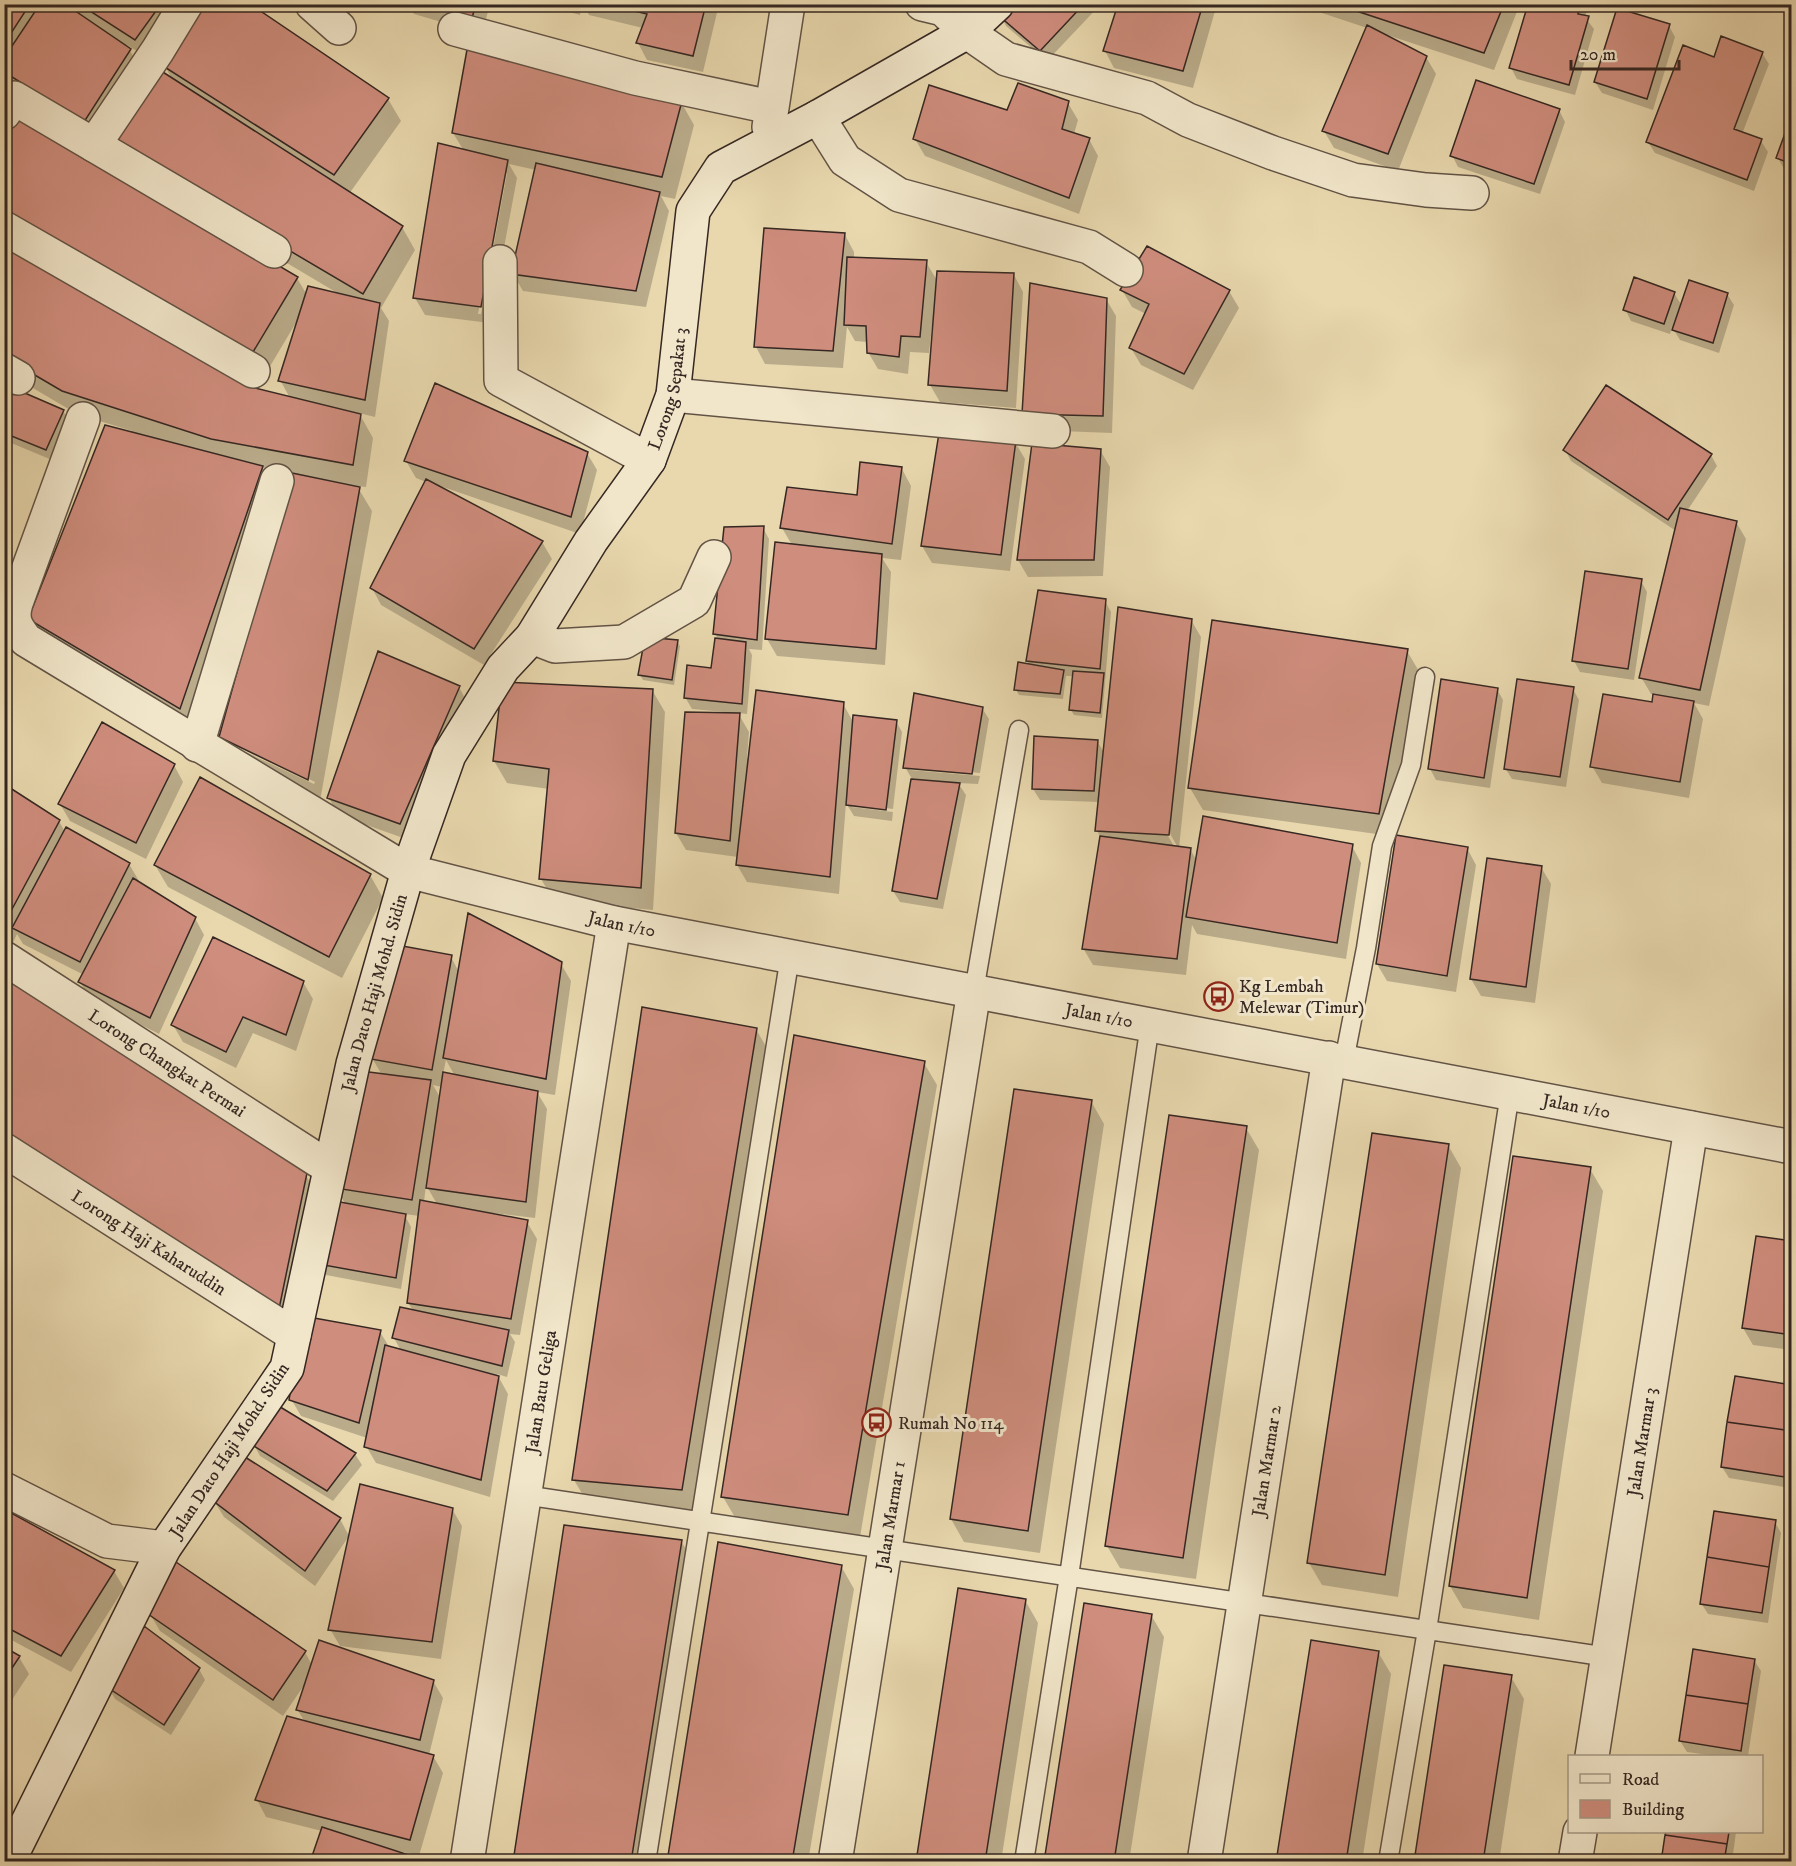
<svg xmlns="http://www.w3.org/2000/svg" width="1796" height="1866" font-family="'IM FELL DW Pica',serif">
<style>
.shadow{fill:#0003;fill-rule:evenodd}
.building{fill:#cf8d7d;stroke:#352722;stroke-width:1.5}
.lines{fill:none;stroke-linecap:round;stroke-linejoin:round}
.lane-casing{stroke:#625345;stroke-width:21}
.street-casing{stroke:#625345;stroke-width:36}
.secondary-casing{stroke:#352722;stroke-width:36}
.lane{stroke:#f1e6ca;stroke-width:18}
.street{stroke:#f1e6ca;stroke-width:33}
.secondary{stroke:#f1e6ca;stroke-width:33}
.labels{text-anchor:middle;stroke-width:6;stroke-linejoin:round;paint-order:stroke}
.street-label{font-size:18px;fill:#352722;stroke:#f1e6ca}
.poi-label{font-size:18px;fill:#352722;stroke:#f1e6ca;text-anchor:start}
</style>
<rect width="100%" height="100%" fill="#e9d8ae"/>
<filter id="stains"><feTurbulence type="fractalNoise" baseFrequency=".00333" numOctaves="4"/><feColorMatrix values="0 0 0 0 .2 0 0 0 0 .09 0 0 0 0 .02 0 0 0 .5 -.17"/></filter>
<radialGradient id="worn" r=".72"><stop offset=".6" stop-color="#630" stop-opacity="0"/><stop offset="1" stop-color="#630" stop-opacity=".3"/></radialGradient>
<!-- shadow -->
<path class="shadow" d="M4,4h178l-37,52 -18,-11 12,22 -45,71 -84,-53 -6,-9z
M409,4h81l-8,30 -68,-20z
M540,4h42l-2,11z
M583,4h136l-16,68 -56,-12 -9,-17 5,-15 -54,-13z
M1012,4h89l-54,57 -41,-35 -6,-11z
M1119,4h98l-24,84 -79,-20 -9,-17z
M1310,4h210l-26,66 -110,-36v1l42,22 10,17 -38,97 -64,-23 -10,-17 43,-103 -54,-18z
M1556,4h29l2,6 -2,7 9,12 -19,66 -58,-16 -6,-11z
M1669,26l6,11 -22,73 -51,-17 -7,-11z
M1762,53l7,11 -27,70 19,7 7,11 -14,39 -99,-38 -7,-11 67,-83z
M165,66l223,33 13,22 -52,73 53,33 13,23 -34,58 8,13 -14,96 -16,-4 14,25 -7,49 -9,-1 15,25 -52,290 -87,-41 -13,-23 74,-263 -31,-6 12,22 -82,240 -150,-89 -13,-22 102,-188 -55,-17 -73,-43 247,17 39,10 -10,-18 17,-59 -31,52 -262,-147v-89l293,141 10,17 32,-1 -215,-128 49,-85zM235,743l80,39 -1,2 -79,-37z
M681,102l13,23 -19,74 -14,-3 8,15 -23,96 -123,-16 -10,-17 23,-104 -27,-6 8,14 -27,145 -65,-8 -10,-17 49,-147 -11,-18zM504,173h3l-26,141h-3z
M1068,103l10,17 -4,14 15,5 9,17 -19,58 -154,-58 -10,-17 93,-27z
M1559,110l6,12 -25,72 -82,-27 -6,-12z
M1792,119v53l-8,-3 -6,-11z
M845,235l9,17v7l72,3 12,20 76,-7 9,17 -7,116 -76,-6 -10,-17 4,-59h-2l-3,27 -19,-1 -2,22 -30,-5 -10,-17v-10l-13,-1 -8,-14 -4,41 -78,-4 -9,-17z
M1122,290l107,1 10,17 -46,82 -52,-25 -10,-17 15,-34 -14,-7z
M1674,293l8,13 45,-12 7,11 -15,48 -39,-13 -8,-13 -2,7 -39,-13 -6,-12z
M1106,299l10,17 -4,117 -79,-3z
M4,385l59,26 7,11 -18,38 -48,-20z
M1015,442l10,17 -15,112 -78,-8 -10,-17z
M1100,450l10,17 -7,109 -75,1 -10,-17z
M1565,450l146,5 6,11 -30,45 49,11 10,17 -37,167 -15,-3 9,16 -14,79 -87,-15 -10,-17 61,-62 2,-9 -4,-1 -10,-17 35,-146 -105,-70z
M587,453l10,17 -17,64 -137,-47 -1,2 100,53 10,17 -68,106 -103,-60 -9,-17 54,-106 -10,-4 -10,-17z
M902,469l9,17 -10,74 -19,-2 9,14 -6,93 -108,-9 -10,-17 25,-94 -10,-17 76,-31z
M763,528l6,11 -7,111 -13,-1 3,6 -5,59 -9,-1 11,19 -2,26h3l93,-54 11,19 42,-2 6,11 -9,77 -41,-5v3l41,5 -1,9 -38,-5 -8,-13 -7,91 -92,-12 -10,-17 1,-8 -52,-7 -10,-17 49,-119v-2l-33,-3 -7,-12 27,-27 7,-30 -4,-6z
M1641,581l6,11 -13,88 -54,-8 -6,-11z
M1105,601l6,11 -9,106 -28,-3 -3,-5 3,-34h-8l-3,23 -44,-4 -3,-5 3,-26 11,2 -3,-5z
M1191,620l10,17 -22,211 11,1 7,12 155,-15 9,17 -15,96 -149,-25 -5,-9 -6,50 -93,-10 -10,-17 18,-110 -4,-7 3,-29 -60,-2 -7,-11 64,-48 8,13zM1167,828l11,20h-3l-11,-19z
M677,641l3,5 -6,39 -31,-5 -3,-5z
M1407,651l13,22 -29,163 -188,-26 -13,-22z
M459,687l9,17 -59,136 -71,-25 -9,-17z
M1497,689l6,11 -13,88 -54,-8 -6,-11z
M1573,689l6,11 -13,87 -54,-8 -7,-11z
M652,690l13,22 -12,198 -99,-9 -13,-22 8,-90 -42,-6 -13,-22z
M982,708l7,11 -9,54 -70,-6v3l70,6 -2,8 -20,-1 8,12 -23,114 -43,-7 -7,-11 19,-112 -7,-12z
M174,765l9,17 -37,77 -76,-38 -10,-17z
M4,786l55,35 6,11 64,32 10,17 -1,2 57,35 9,17 -45,99 -69,-35 -10,-17 4,-7 -61,-31 -6,-10 -6,13 -7,-4z
M1467,848l9,17 -20,127 -69,-11 -10,-17z
M155,865l215,10 13,23 -41,80 -174,-91z
M1541,867l10,17 -16,119 -54,-7 -10,-17z
M451,957l8,15 102,-8 10,17 -16,114 -18,-3 10,17 -12,109 -42,-5v2l34,7 10,17 -17,96 -10,-1 5,8 -8,35 -10,-3 11,20 -18,103 -114,-34 -10,-17 1,-8 -66,-22 -10,-17 89,-67 10,16 11,3 -7,-13 19,-27 -5,-9 12,-86 -16,-2 7,13 -10,62 -75,-14 -6,-11 26,-59 -10,-17 46,-113 -10,-17zM446,1060l9,16 -12,-2zM433,1085l9,2 -1,12zM426,1185l11,19 -13,-2z
M4,976l301,198 14,23 -27,133 -288,-185z
M303,982l10,17 -17,52 -43,-18 -17,35 -53,-26 -10,-17z
M756,1029l13,23 -74,460 -108,-10 -13,-22z
M924,1063l13,22 -77,452 -124,-18 -13,-22z
M1091,1101l13,23 -64,429 -76,-11 -13,-23z
M1246,1128l13,22 -63,429 -76,-11 -13,-22z
M1448,1145l13,23 -63,429 -76,-12 -13,-22z
M1590,1169l13,22 -64,429 -76,-12 -13,-22z
M1792,1243v107l-39,-5 -10,-17z
M1792,1386l-2,102 -61,-10 -7,-11z
M277,1408l78,46 7,11 -29,36 -73,-45 -6,-11z
M214,1501l126,18 9,17 -34,50 -91,-69z
M452,1509l10,17 -21,133 -101,-13 -10,-17z
M4,1511l110,60 10,17 -53,84 -67,-36z
M1775,1522l6,11 -13,90 -60,-9 -7,-11z
M681,1541l13,22 -47,299h-132z
M841,1566l13,23 -46,273h-139z
M1025,1600l13,23 -37,239h-84z
M150,1614l155,38 7,13 121,16 10,17 -14,57 4,1 10,17 -24,83 -20,-5 -1,2 16,6 1,3h-103l10,-31 -56,-14 -9,-17 48,-78 -8,-13 8,-25 -22,32 -123,-85z
M1151,1615l13,22 -35,225h-83z
M4,1649l15,8 10,17 -25,38z
M1378,1652l13,22 -29,188h-84z
M1754,1660l7,11 -13,85h-32l-29,-4 -7,-11z
M199,1669l6,11 -34,55 -56,-36 -7,-12z
M1511,1677l13,22 -25,163h-84z
M1667,1832h69l-4,30h-70z
M1792,1835v27h-4z"/>
<!-- building -->
<path class="building" d="M4,4h26l-26,40z
M40,4h25l66,45 -47,73 -80,-50v-14z
M79,4h82l-26,36z
M204,4h46l139,94 -55,77 -171,-109z
M428,4h48l-4,14z
M605,4h101l-13,52 -57,-13 11,-29z
M1009,4h75l-44,47 -42,-36z
M1118,4h85l-20,67 -80,-20z
M1335,4h169l-20,49z
M1528,4h18l8,3 1,-3h25l-2,10 11,2 -20,69 -60,-17z
M1617,8l53,16 -23,75 -53,-17z
M1367,25l60,31 -39,98 -66,-23z
M1721,36l42,16 -29,77 28,10 -15,41 -101,-38 37,-97 31,12z
M468,44l214,57 -20,76 -210,-44z
M155,67l248,159 -40,68 -254,-150z
M1476,80l84,29 -26,75 -84,-28z
M1018,83l51,18 -7,28 28,9 -21,60 -156,-59 16,-54 78,25z
M19,113l279,164 -45,75 -249,-141v-76z
M1792,114v50l-16,-6z
M438,143l70,17 -27,147 -68,-9z
M536,163l124,29 -24,99 -125,-17z
M764,228l81,5 -12,118 -79,-4z
M4,240l247,147 110,27 -8,51 -142,-26 -149,-48 -58,-34z
M1147,246l83,44 -46,84 -55,-26 20,-44 -29,-14z
M847,257l80,3 -7,77 -19,-1 -2,21 -32,-4 -1,-27 -22,-1z
M937,271l77,2 -7,118 -79,-6z
M1634,277l41,15 -11,32 -41,-14z
M1689,280l39,13 -15,50 -41,-13z
M1030,283l77,15 -4,118 -81,-2z
M308,286l72,17 -15,97 -87,-19z
M435,383l153,69 -17,65 -167,-56z
M4,384l60,26 -18,40 -42,-17z
M1606,385l106,69 -44,66 -105,-70z
M105,425l158,41 -83,243 -152,-90z
M939,433l77,7 -15,115 -80,-9z
M1032,443l69,6 -7,111h-77z
M860,462l42,5 -10,77 -112,-16 7,-41 70,8z
M292,473l68,14 -52,293 -89,-43z
M426,479l117,62 -69,108 -104,-61z
M1680,508l57,13 -37,169 -61,-12z
M764,526l-7,114 -44,-6 11,-107z
M775,542l107,12 -6,95 -111,-10z
M1585,571l57,8 -14,90 -56,-8z
M1038,590l68,9 -6,70 -74,-8z
M1118,607l74,12 -23,216 -74,-4z
M1212,620l196,29 -29,165 -191,-26z
M645,637l33,3 -6,40 -34,-5z
M715,638l31,4 -4,62 -58,-6 3,-33 24,3z
M378,651l82,35 -60,138 -73,-26z
M1018,662l46,8 -4,24 -46,-4z
M1073,671l31,2 -4,40 -31,-3z
M1441,679l57,9 -14,90 -56,-9z
M1517,679l57,8 -14,90 -56,-8z
M502,682l151,7 -12,199 -102,-9 10,-110 -56,-8z
M756,690l88,12 -14,175 -94,-12z
M914,693l69,14 -11,67 -69,-6z
M1603,694l49,8 1,-8 41,7 -14,81 -90,-15z
M685,712l55,1 -10,128 -55,-8z
M853,715l44,5 -11,90 -40,-5z
M102,722l73,42 -39,79 -78,-39z
M1034,736l64,4 -4,51 -62,-2z
M200,777l171,97 -42,83 -175,-92z
M911,779l49,4 -23,116 -45,-8z
M4,784l56,36 -56,104z
M1203,816l150,28 -16,99 -151,-26z
M66,827l64,36 -50,99 -68,-34z
M1396,835l72,12 -21,129 -71,-12z
M1100,836l91,12 -14,111 -95,-10z
M1487,858l55,8 -16,121 -56,-8z
M133,878l63,39 -46,101 -72,-36z
M468,913l94,49 -16,117 -103,-21z
M213,937l91,44 -18,54 -43,-18 -17,35 -55,-27z
M397,945l55,10 -20,115 -61,-11z
M4,975l303,198 -28,136 -275,-177z
M642,1007l115,21 -75,462 -110,-10z
M794,1035l131,26 -77,454 -127,-18z
M361,1071l70,9 -19,120 -77,-12z
M443,1072l95,19 -12,111 -100,-14z
M1014,1089l78,11 -64,431 -78,-12z
M1169,1115l78,11 -64,432 -78,-12z
M1372,1133l77,11 -64,431 -78,-12z
M1513,1156l78,11 -64,431 -78,-12z
M329,1200l77,14 -10,64 -78,-14z
M420,1200l108,20 -17,99 -104,-16z
M1756,1236l36,5v94l-50,-7z
M400,1307l109,23 -7,36 -110,-28z
M303,1316l78,14 -22,93 -70,-23z
M385,1345l114,31 -18,104 -117,-33z
M1735,1376l57,9v46l-65,-9z
M277,1405l79,48 -29,38 -75,-46z
M1727,1422l65,9 -7,46 -64,-10z
M245,1457l96,61 -36,53 -93,-71z
M360,1484l93,24 -21,134 -104,-12z
M4,1509l111,61 -54,86 -57,-30z
M1714,1511l62,9 -7,47 -62,-10z
M564,1525l118,15 -51,322h-118z
M718,1542l124,23 -50,297h-125z
M1707,1557l62,10 -7,46 -62,-9z
M176,1562l130,89 -33,49 -125,-86z
M958,1588l68,11 -41,263h-69z
M1084,1603l68,11 -38,248h-70z
M144,1626l56,42 -36,57 -57,-38z
M319,1640l115,40 -14,60 -124,-30z
M1311,1640l68,11 -33,211h-70z
M4,1647l16,9 -16,24z
M1693,1649l62,10 -7,45 -62,-9z
M1444,1665l68,10 -29,187h-69z
M1686,1695l62,9 -7,47 -62,-10z
M287,1716l147,39 -24,85 -155,-40z
M1792,1825v31h-5z
M322,1827l93,30 -1,5h-104z
M1666,1832h63l-2,12 -62,-9z
M1665,1835l62,9 -3,18h-63z"/>
<g class="lines">
<defs>
<path id="lane" d="M974,991l45,-261
M1344,1061l22,-113 16,-102 29,-81 14,-88
M524,1495l1084,162
M646,1862l144,-906
M1024,1862l45,-286 81,-552
M1388,1862l39,-232 83,-537"/>
<g id="street">
<path d="M312,4l27,24"/>
<path d="M922,4l21,5 24,23 39,27 141,39 41,22 85,33 80,27 73,10 46,3"/>
<path d="M455,29l180,49 136,29"/>
<path d="M4,113l10,-15 260,153"/>
<path d="M818,117l27,43 54,35 190,52 37,23"/>
<path d="M769,127l19,-123"/>
<path d="M94,145l64,-95 28,-46"/>
<path d="M4,228l249,143"/>
<path d="M500,262l1,118 148,80"/>
<path d="M4,370l14,8"/>
<path d="M673,395l380,36"/>
<path id="s1" d="M83,419l-67,184c-5,17 0,24 10,37l382,231 206,52 1178,224"/>
<path d="M532,637l23,9 69,-4 70,-41 20,-44"/>
<path d="M197,745l80,-264"/>
<path id="s2" d="M4,958l326,210"/>
<path id="s3" d="M4,1150l290,185"/>
<path d="M4,1489l103,52 57,7"/>
<path id="s4" d="M1592,1756l99,-628"/>
<path id="s5" d="M467,1862l147,-939"/>
<path id="s6" d="M835,1862l139,-871"/>
<path id="s7" d="M1204,1862l125,-804"/>
<path d="M1575,1862l5,-30"/>
</g>
<g id="secondary">
<path id="s8" d="M8,1862l156,-314 123,-180 66,-304 55,-193 41,-116 54,-87 29,-31 59,-96 58,-81 24,-65 20,-184 28,-43 97,-51 149,-85 30,-28"/>
</g>
</defs>
<!-- lane casing -->
<use href="#lane" class="lane-casing"/>
<!-- street casing -->
<use href="#street" class="street-casing"/>
<!-- secondary casing -->
<use href="#secondary" class="secondary-casing"/>
<!-- lane -->
<use href="#lane" class="lane"/>
<!-- street -->
<use href="#street" class="street"/>
<!-- secondary -->
<use href="#secondary" class="secondary"/>
</g>
<!-- icons -->
<defs>
<symbol id="bus-ring" viewBox="-11 -11 22 22"><circle r="9.5" fill="#f1e6ca" stroke="#8f2418" stroke-width="1.5"/><path d="M-5-6H5V4H4V6H2V4H-2V6H-4V4H-5ZM-3.5-4V0h7V-4ZM-3.5 1.2v1.5H-2V1.2ZM2 1.2v1.5H3.5V1.2Z" fill="#8f2418"/></symbol>
</defs>
<g fill-rule="evenodd">
<use href="#bus-ring" x="1202" y="980" width="33" height="33"/>
<use href="#bus-ring" x="860" y="1406" width="33" height="33"/>
</g>
<g class="labels">
<!-- street labels -->
<g class="street-label">
<text dy="6" stroke="none"><textPath href="#s8" startOffset="1635">Lorong Sepakat 3</textPath></text>
<text dy="6" stroke="none"><textPath href="#s1" startOffset="903">Jalan 1/10</textPath></text>
<text dy="6" stroke="none"><textPath href="#s8" startOffset="954">Jalan Dato Haji Mohd. Sidin</textPath></text>
<text dy="6" stroke="none"><textPath href="#s1" startOffset="1389">Jalan 1/10</textPath></text>
<text dy="6" stroke="none"><textPath href="#s2" startOffset="194">Lorong Changkat Permai</textPath></text>
<text dy="6" stroke="none"><textPath href="#s1" startOffset="1875">Jalan 1/10</textPath></text>
<text dy="6" stroke="none"><textPath href="#s3" startOffset="172">Lorong Haji Kaharuddin</textPath></text>
<text dy="6" stroke="none"><textPath href="#s5" startOffset="476">Jalan Batu Geliga</textPath></text>
<text dy="6" stroke="none"><textPath href="#s4" startOffset="318">Jalan Marmar 3</textPath></text>
<text transform="translate(229 1450) rotate(-57)" y="6">Jalan Dato Haji Mohd. Sidin</text>
<text dy="6" stroke="none"><textPath href="#s7" startOffset="406">Jalan Marmar 2</textPath></text>
<text dy="6" stroke="none"><textPath href="#s6" startOffset="351">Jalan Marmar 1</textPath></text>
</g>
<!-- poi labels -->
<g class="poi-label">
<text x="1239" y="992">Kg Lembah<tspan x="1239" dy="21">Melewar (Timur)</tspan></text>
<text x="898" y="1429">Rumah No 114</text>
</g>
</g>
<!-- margin -->
<rect width="1796" height="1866" fill="none" stroke="#e9d8ae" stroke-width="24"/>
<rect x="6" y="6" width="1784" height="1854" fill="none" stroke="#352722" stroke-width="3"/>
<rect x="12" y="12" width="1772" height="1842" fill="none" stroke="#352722" stroke-width="1.5"/>
<!-- legend -->
<rect x="1568" y="1755" width="195" height="78" fill="#f1e6ca" stroke="#a69a87" stroke-width="1.5"/>
<rect x="1580" y="1774" width="30" height="9" fill="#f1e6ca" stroke="#a69a87" stroke-width="1.5"/>
<text x="1622" y="1785" font-size="18" fill="#352722">Road</text>
<rect x="1580" y="1800" width="30" height="18" fill="#cf8d7d" stroke="#a69a87" stroke-width="1.5"/>
<text x="1622" y="1815" font-size="18" fill="#352722">Building</text>
<!-- scale -->
<path d="M1571 60v9h108v-9" fill="none" stroke="#352722" stroke-width="3"/>
<text x="1580" y="60" font-size="18" fill="#352722" stroke="#f1e6ca" stroke-width="4.5" paint-order="stroke">20 m</text>
<rect width="100%" height="100%" filter="url(#stains)"/>
<rect width="100%" height="100%" fill="url(#worn)"/>
</svg>
